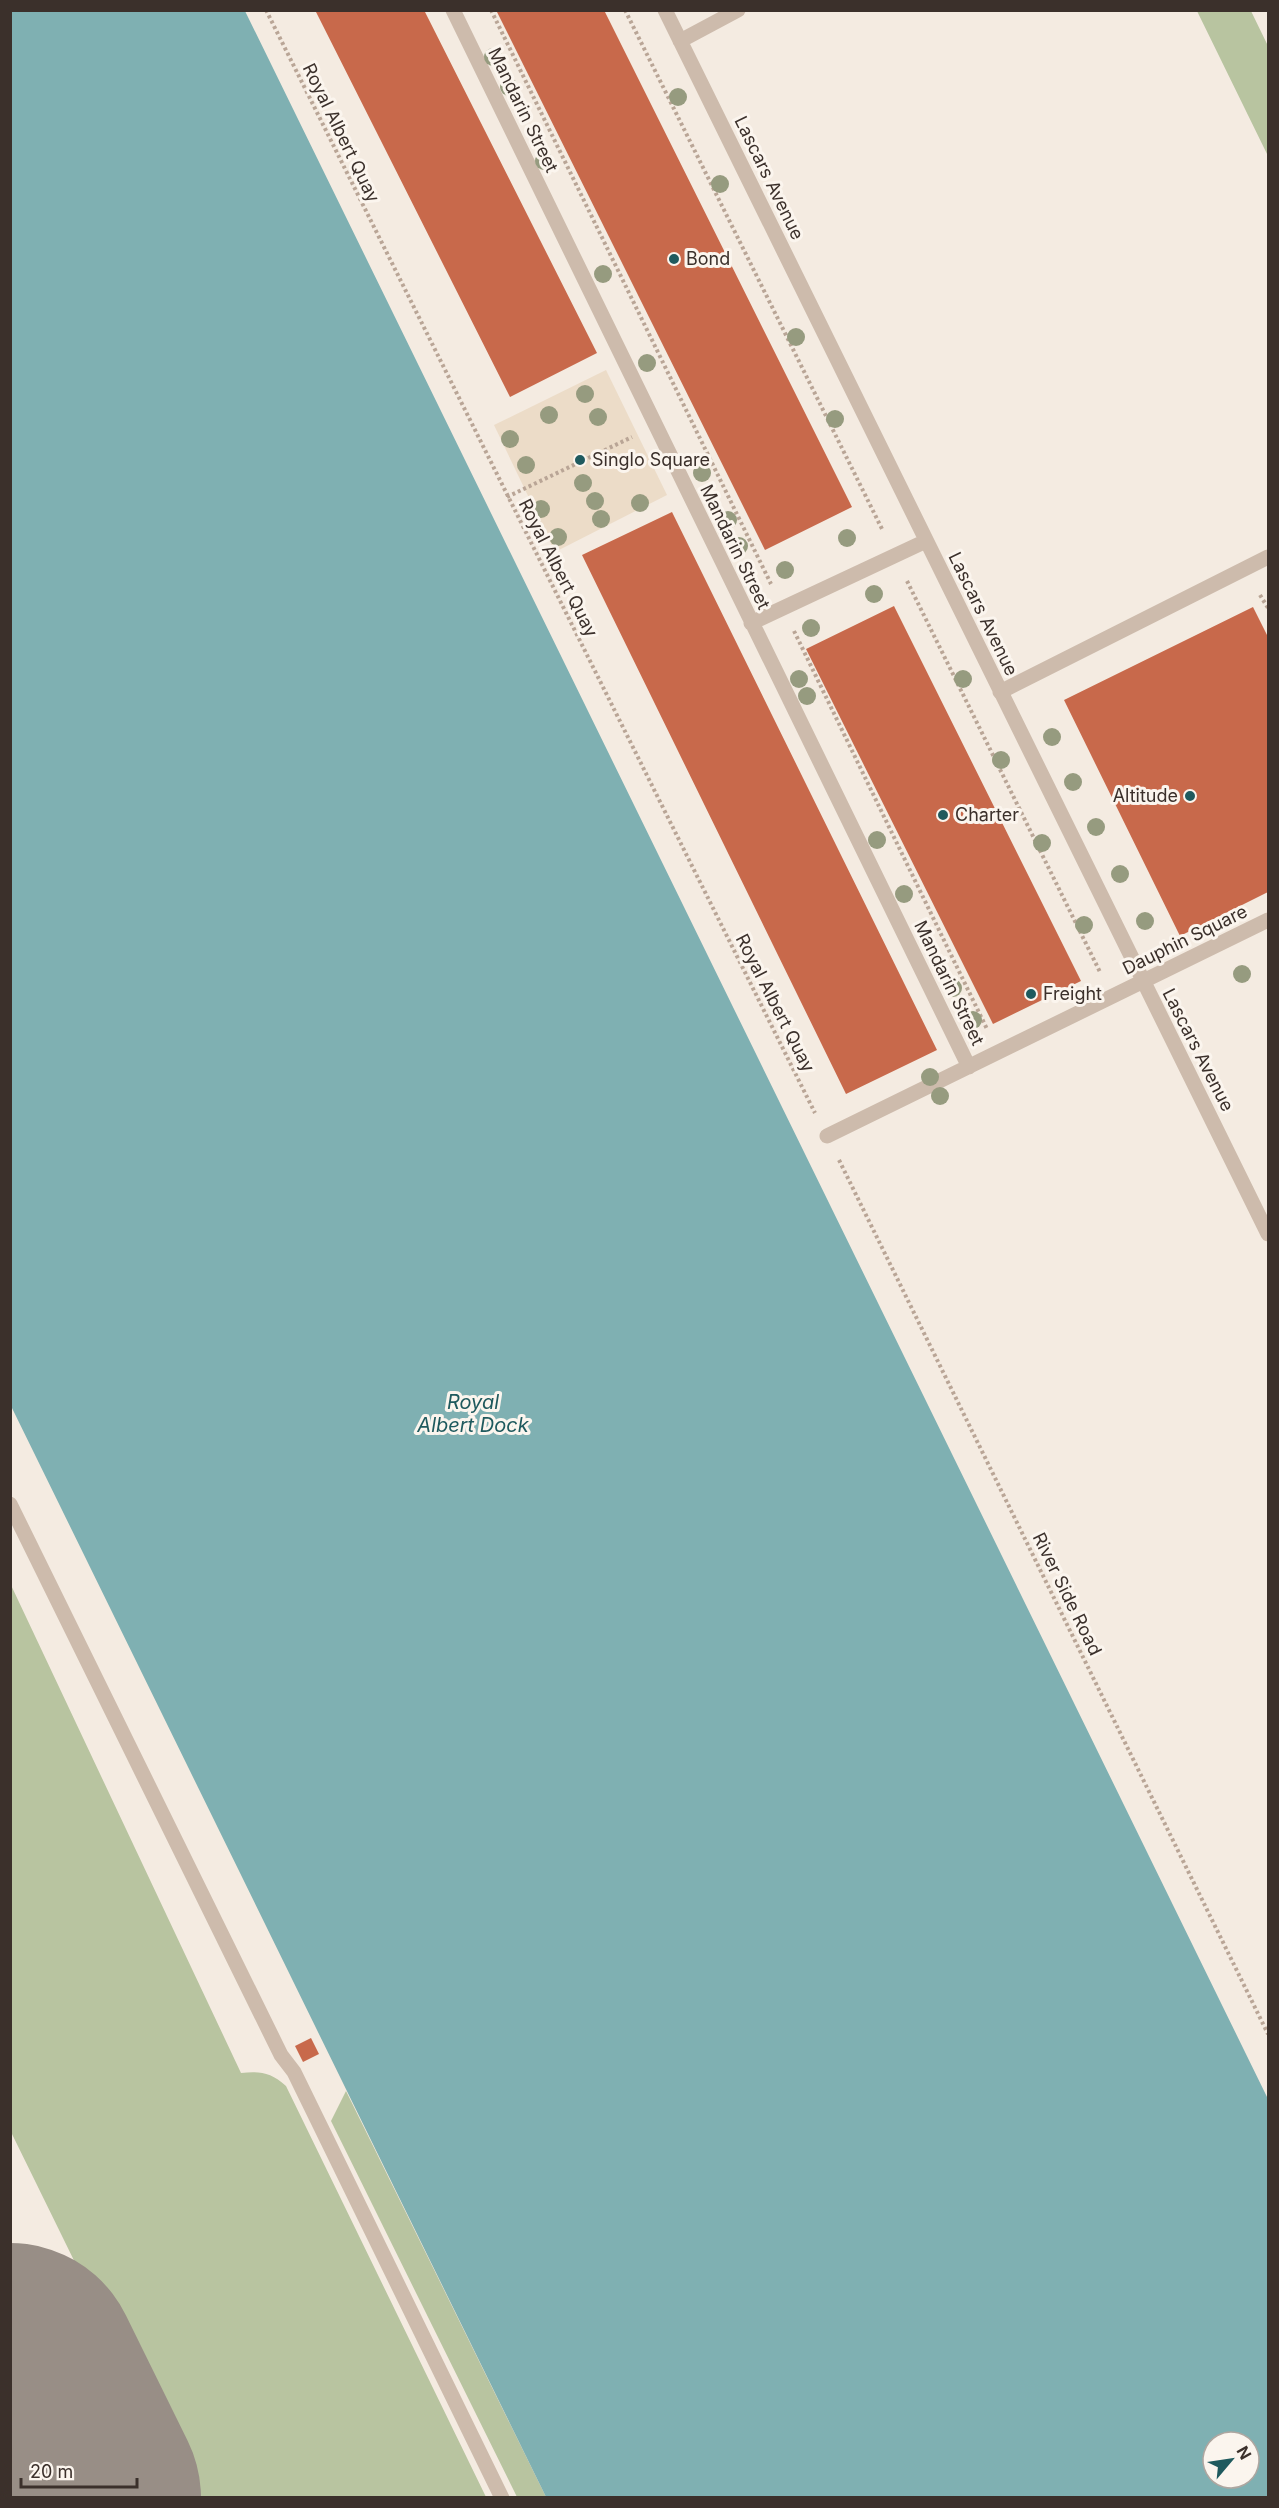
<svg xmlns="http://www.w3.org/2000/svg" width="1279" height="2508" font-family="Inter,sans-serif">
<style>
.green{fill:#b8c4a0}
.plaza{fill:#ecdcc8}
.water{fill:#7fb0b2;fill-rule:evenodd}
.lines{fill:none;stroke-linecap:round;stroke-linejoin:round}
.runway{stroke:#988e86;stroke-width:258}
.building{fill:#c8694b}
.path{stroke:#b9a596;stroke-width:4;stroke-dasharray:3 3;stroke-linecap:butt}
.minor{stroke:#cdbbac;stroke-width:15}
.tree{fill:#969b7f}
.poi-dot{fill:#1f5a5e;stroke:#fbf5ee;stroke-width:2}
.labels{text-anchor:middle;stroke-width:6;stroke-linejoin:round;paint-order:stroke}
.street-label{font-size:18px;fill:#3b302b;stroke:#fbf5ee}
.poi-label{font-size:18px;fill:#3b302b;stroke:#fbf5ee;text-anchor:start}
.water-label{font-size:20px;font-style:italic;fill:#1f5a5e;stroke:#fbf5ee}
</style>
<rect width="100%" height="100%" fill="#f4ebe1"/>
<!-- green -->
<path class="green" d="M1197,11h54l17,35v110z
M10,1583l231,490c18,-2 30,-1 45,13l200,411h-296l-179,-365z
M346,2091l200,406h-29l-186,-376z"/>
<!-- plaza -->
<path class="plaza" d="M606,370l61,125 -112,57 -61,-127z"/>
<!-- water -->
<path class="water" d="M11,10l234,1 1023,2088v398h-722l-535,-1091zM1213,2442h36v36h-36z"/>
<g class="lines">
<!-- runway -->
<path class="runway" d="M10,2372l62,126"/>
</g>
<!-- building -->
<path class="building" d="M315,10h109l173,343 -87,44z
M496,10h108l248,497 -87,43z
M672,512l265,538 -91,44 -264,-539z
M894,606l187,375 -88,43 -187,-375z
M1253,607l15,30v255l-88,44 -116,-236z
M311,2038l8,16 -16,8 -8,-16z"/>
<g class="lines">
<!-- path -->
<path class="path" d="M266,10l549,1103
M491,10l280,574
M625,10l258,521
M507,497l125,-60
M907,581l193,391
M1260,595l8,13
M794,631l193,398
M839,1160l429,874"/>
<!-- minor -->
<path class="minor" d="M453,10l516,1057
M665,10l603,1224
M680,41l58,-31
M751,623l175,-82
M1000,692l268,-135
M827,1136l441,-216
M10,1504l271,551 13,17 208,426"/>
</g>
<!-- trees -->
<g class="tree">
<circle cx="493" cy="57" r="9"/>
<circle cx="509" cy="87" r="9"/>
<circle cx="678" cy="97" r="9"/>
<circle cx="544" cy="161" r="9"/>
<circle cx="720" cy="184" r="9"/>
<circle cx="603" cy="274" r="9"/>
<circle cx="796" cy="337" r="9"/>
<circle cx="647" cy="363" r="9"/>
<circle cx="585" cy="394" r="9"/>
<circle cx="549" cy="415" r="9"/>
<circle cx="598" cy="417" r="9"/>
<circle cx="835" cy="419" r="9"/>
<circle cx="510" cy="439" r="9"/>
<circle cx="526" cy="465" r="9"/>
<circle cx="702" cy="473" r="9"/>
<circle cx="583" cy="483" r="9"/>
<circle cx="595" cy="501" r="9"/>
<circle cx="640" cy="503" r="9"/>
<circle cx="541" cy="509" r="9"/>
<circle cx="601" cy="519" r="9"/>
<circle cx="728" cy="520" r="9"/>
<circle cx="558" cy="537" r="9"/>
<circle cx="847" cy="538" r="9"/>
<circle cx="739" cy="546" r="9"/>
<circle cx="785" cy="570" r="9"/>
<circle cx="874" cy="594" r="9"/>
<circle cx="811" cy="628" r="9"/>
<circle cx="799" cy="679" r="9"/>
<circle cx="963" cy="679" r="9"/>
<circle cx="807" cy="696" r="9"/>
<circle cx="1052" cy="737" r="9"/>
<circle cx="1001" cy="760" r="9"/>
<circle cx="1073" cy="782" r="9"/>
<circle cx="1096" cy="827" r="9"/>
<circle cx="877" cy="840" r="9"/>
<circle cx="1042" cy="843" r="9"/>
<circle cx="1120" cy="874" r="9"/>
<circle cx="904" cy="894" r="9"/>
<circle cx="1145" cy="921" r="9"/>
<circle cx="1084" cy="925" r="9"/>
<circle cx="1242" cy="974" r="9"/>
<circle cx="953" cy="988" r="9"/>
<circle cx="973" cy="1020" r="9"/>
<circle cx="930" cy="1077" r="9"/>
<circle cx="940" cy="1096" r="9"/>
</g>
<!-- markers -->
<g class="poi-dot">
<circle cx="674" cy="259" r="6"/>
<circle cx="580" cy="460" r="6"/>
<circle cx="1190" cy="796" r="6"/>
<circle cx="943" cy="815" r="6"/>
<circle cx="1031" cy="994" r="6"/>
</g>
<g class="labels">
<!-- street labels -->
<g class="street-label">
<text transform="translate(523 110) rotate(64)" y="6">Mandarin Street</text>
<text transform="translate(341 133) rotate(64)" y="6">Royal Albert Quay</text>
<text transform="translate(769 178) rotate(64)" y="6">Lascars Avenue</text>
<text transform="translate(735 547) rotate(64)" y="6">Mandarin Street</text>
<text transform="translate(558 568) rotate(63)" y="6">Royal Albert Quay</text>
<text transform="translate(983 614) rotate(64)" y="6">Lascars Avenue</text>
<text transform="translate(1185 940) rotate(-26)" y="6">Dauphin Square</text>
<text transform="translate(949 983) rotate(64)" y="6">Mandarin Street</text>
<text transform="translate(775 1003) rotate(63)" y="6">Royal Albert Quay</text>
<text transform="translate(1198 1050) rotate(63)" y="6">Lascars Avenue</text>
<text transform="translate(1067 1594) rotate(64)" y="6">River Side Road</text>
</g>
<!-- poi labels -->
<g class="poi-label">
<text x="686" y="265">Bond</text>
<text x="592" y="466">Singlo Square</text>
<text x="1178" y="802" text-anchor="end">Altitude</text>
<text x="955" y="821">Charter</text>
<text x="1043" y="1000">Freight</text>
</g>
<!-- water labels -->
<g class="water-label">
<text x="473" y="1409">Royal<tspan x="473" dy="23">Albert Dock</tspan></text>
</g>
</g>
<!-- border -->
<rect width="1279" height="2508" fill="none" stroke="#3b302b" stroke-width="24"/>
<!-- north arrow -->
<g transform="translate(1231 2460) rotate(61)"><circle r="28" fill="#fbf5ee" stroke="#aea6a0" stroke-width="1.5"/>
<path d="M0-4.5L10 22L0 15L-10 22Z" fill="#1f5a5e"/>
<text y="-9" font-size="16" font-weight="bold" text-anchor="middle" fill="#3b302b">N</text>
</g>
<!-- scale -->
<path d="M21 2478v9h116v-9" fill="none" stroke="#3b302b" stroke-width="3"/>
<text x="30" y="2478" font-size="18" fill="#3b302b" stroke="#fbf5ee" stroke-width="4.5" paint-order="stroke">20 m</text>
</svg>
